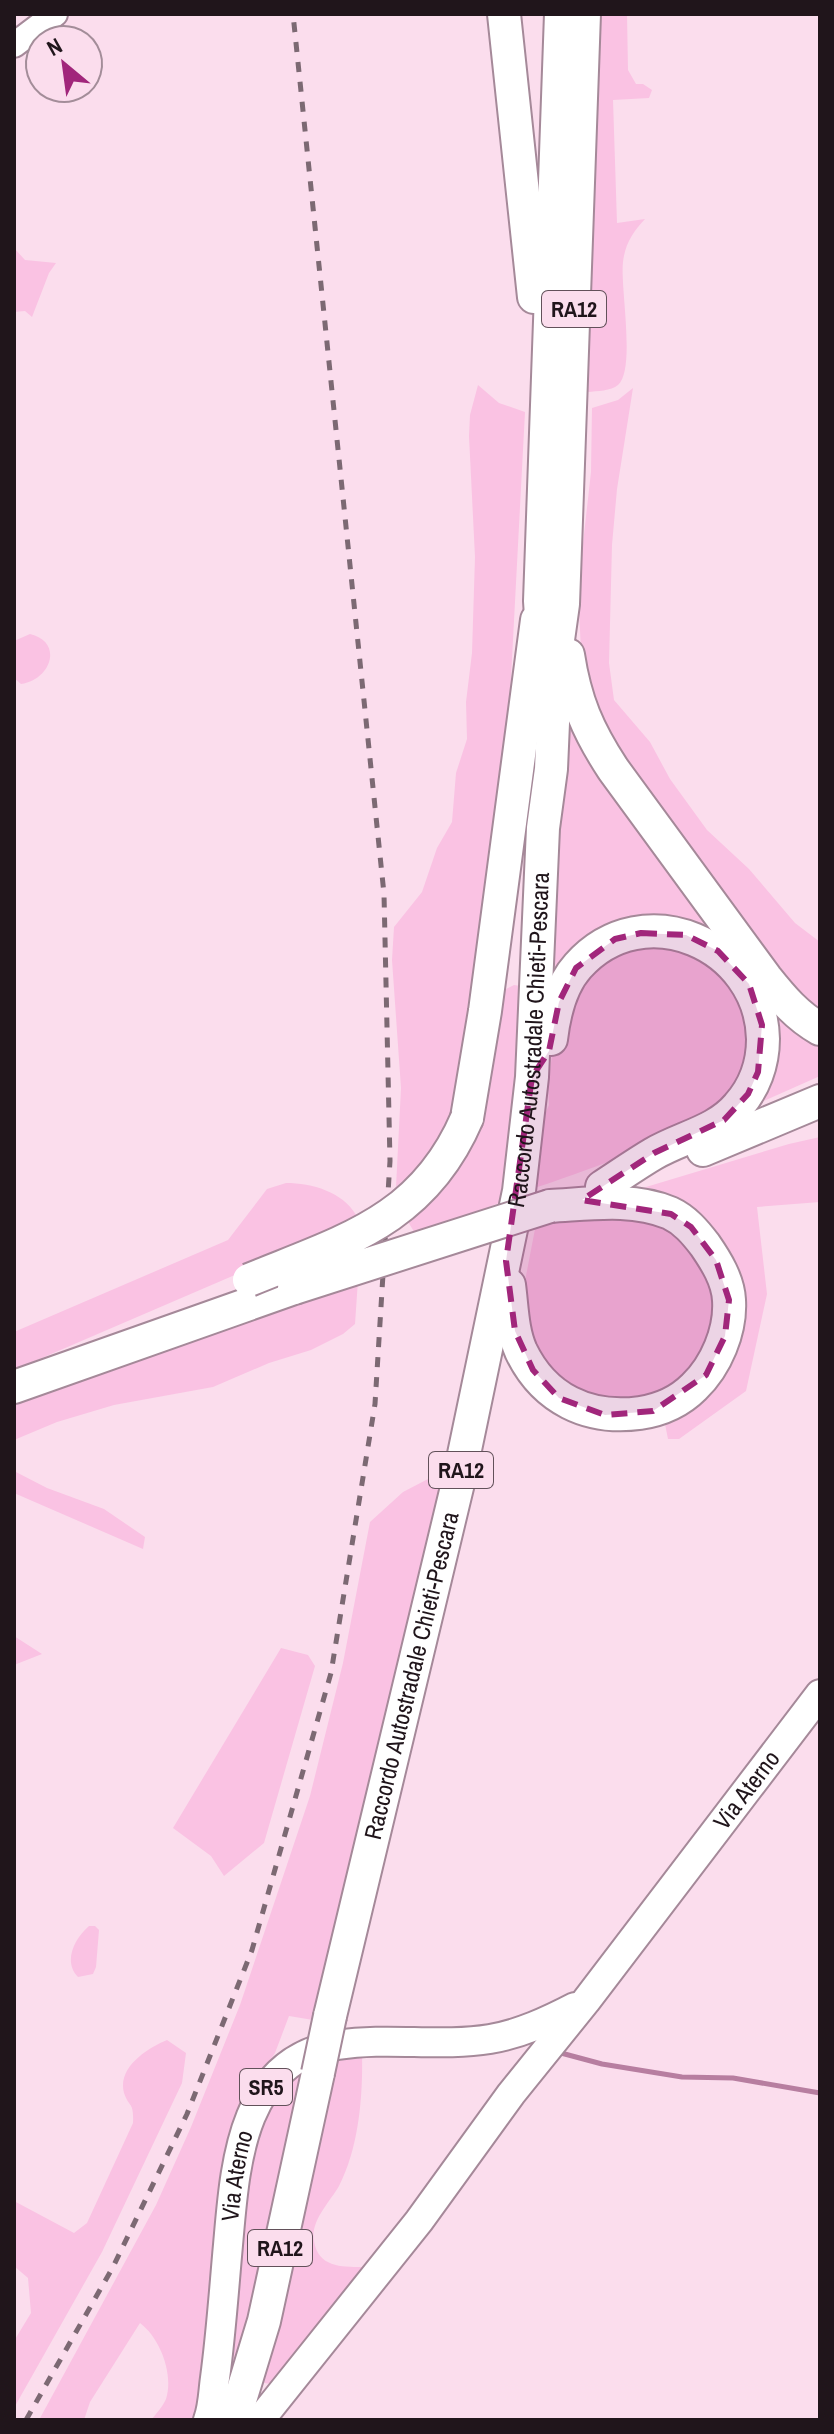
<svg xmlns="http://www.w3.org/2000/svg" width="834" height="2434" font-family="'Archivo Narrow',sans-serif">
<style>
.green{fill:#fac2e3}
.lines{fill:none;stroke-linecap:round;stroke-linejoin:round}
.stream{stroke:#b77ea0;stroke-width:5}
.secondary-casing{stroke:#a58999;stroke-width:28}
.primary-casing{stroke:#a58999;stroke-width:32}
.highway-casing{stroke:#a58999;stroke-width:36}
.secondary{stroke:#fff;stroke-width:24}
.primary{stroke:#fff;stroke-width:28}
.highway{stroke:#fff;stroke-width:32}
.rail{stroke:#7c6973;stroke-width:5;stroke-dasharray:10 10;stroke-linecap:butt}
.highway-bridge-casing{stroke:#a58999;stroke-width:36;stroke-linecap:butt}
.highway-bridge{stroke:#fff;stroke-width:32}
.marked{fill:#a1267b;fill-opacity:0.2;stroke:#a1267b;stroke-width:6;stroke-dasharray:16 10;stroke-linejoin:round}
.labels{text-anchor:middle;stroke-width:8;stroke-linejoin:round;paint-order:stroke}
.shield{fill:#fbdded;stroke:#62515a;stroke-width:2}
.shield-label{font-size:22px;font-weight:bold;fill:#20151b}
.street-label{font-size:24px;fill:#20151b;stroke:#fbdded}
</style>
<rect width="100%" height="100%" fill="#fbdded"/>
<!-- green -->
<path class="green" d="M599,14h28l1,56 8,14h7l9,6 -3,8 -36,2 4,123 28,-4c-12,13 -20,25 -22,43 -3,25 13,107 -5,123 -7,6 -21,6 -30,7z
M14,248l11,12 31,3 -7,10 -17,44 -7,-6 -11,1z
M478,385l21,18 26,9 -19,361 -42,316c-18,41 -33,69 -68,98l5,-99 -9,-128 2,-33 28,-35 15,-44 15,-26 4,-49 11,-34 -1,-37 6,-49 3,-96 -6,-121 1,-21z
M633,388l-16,101 -5,56 -3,118 5,37 36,42 20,37 37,51 42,39 46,54 25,19v74l-15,-7 -204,-273 -18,-42 -5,-106 13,-116 1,-64 26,-8z
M30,634c34,8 21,46 -9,50l-7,-6v-37z
M561,697l170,249 -68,-29 -54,8 -35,22 -20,31v-146z
M635,945c14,1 29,1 43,4 26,5 53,28 62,53 10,25 13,67 -5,88 -35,43 -158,84 -212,102l15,-62 11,-25 -1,-22 9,-60 37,-63z
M514,985l7,1 4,8 -18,206 -91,35 -9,-15 14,-20 77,-207z
M765,1004l55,31v41l-81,36z
M820,1137v65l-63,5 10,87 -21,97 -67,48h-11l-4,-20 72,-117 -100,-112 153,-46z
M286,1183c26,0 57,9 70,32l-4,13 -73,28 -265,114v-38l214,-92 39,-51z
M604,1210l69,16 41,51 1,56 -32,53 -69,22 -69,-36 -25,-65 15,-78z
M358,1280l-3,44 -12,10 -32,16 -42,13 -56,24 -99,18 -57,17 -43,18v-39z
M14,1471l33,17 57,21 41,28 -2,12 -129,-56z
M428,1479l16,1 -125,541 -30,-5 -14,37 -19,29 -55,338h-50c5,-6 12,-14 15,-21 8,-25 -6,-61 -26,-76l-50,79 -6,18h-45l117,-215 35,-78 49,-122 70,-209 33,-133 27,-141 33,-30z
M14,1636l28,18 -28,11z
M281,1648l27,7 7,11 -51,177 -40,33 -13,-20 -38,-28z
M89,1926h6l4,4 -3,37 -3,7 -15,3c-15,-15 -4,-38 11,-51z
M167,2040l19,13 -4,30 -80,169 -88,156v-67l17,-28 -3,-35 -14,-12v-65l60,32 13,-10 46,-100c1,-22 -4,-15 -9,-30 -7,-26 24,-45 43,-53z
M334,2051l28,2c1,43 -3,94 -23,133 -9,16 -29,35 -25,55 4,26 27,26 48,26l-82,111c-7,5 -11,8 -19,3z
M307,2068l-69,304 -7,1 -6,-7 23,-219 26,-53z"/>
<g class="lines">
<!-- stream -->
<path class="stream" d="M561,2053l41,11 80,13 51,1 87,15"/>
<defs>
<path id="secondary" d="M14,45l41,-31"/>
<g id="primary">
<path id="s1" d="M208,2420c5,-13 5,-28 7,-42 6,-44 9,-89 13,-133 7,-78 12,-185 110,-200 50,-8 102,2 152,-6 30,-5 58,-18 85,-32"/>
<path id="s2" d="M260,2420l159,-199 92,-127 75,-93 234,-307"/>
</g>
<g id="highway">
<path d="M504,14l30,283"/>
<path d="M543,646l-3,-45 21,-587"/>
<path d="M568,655c7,46 20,76 45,114l153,209c16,20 31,38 54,51"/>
<path d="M551,1039c3,-25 9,-53 27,-73 65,-73 183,-22 185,73 0,25 -9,49 -25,67 -22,26 -56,31 -85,48 -17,10 -34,22 -51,33"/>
<path d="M467,1118l18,-107 52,-391"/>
<path d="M703,1150l117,-49"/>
<path d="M509,1285c3,22 3,46 12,66 23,48 67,69 119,62 20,-3 39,-11 54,-26 22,-21 37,-56 35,-87 -1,-20 -13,-39 -24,-55 -10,-13 -20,-25 -35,-32 -38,-16 -81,-9 -120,-7"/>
<path d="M14,1387l280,-99"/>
<path id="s3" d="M330,2016l128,-533 61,-292 13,-114 11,-249 8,-59 5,-115 7,-50 21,-590"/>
<path d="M234,2420l30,-99 54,-248"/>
</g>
</defs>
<!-- secondary casing -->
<use href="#secondary" class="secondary-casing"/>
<!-- primary casing -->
<use href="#primary" class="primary-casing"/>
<!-- highway casing -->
<use href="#highway" class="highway-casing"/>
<!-- secondary -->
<use href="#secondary" class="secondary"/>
<!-- primary -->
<use href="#primary" class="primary"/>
<!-- highway -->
<use href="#highway" class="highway"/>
<!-- rail -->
<path class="rail" d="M26,2420l87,-153 74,-153 65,-164 79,-277 44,-269 15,-243 -6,-267 -91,-880"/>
<defs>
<path id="highway-bridge" d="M249,1280c95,-39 174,-59 218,-162
M294,1288l256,-82
M318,2073l12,-57"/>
</defs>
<!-- highway-bridge casing -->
<use href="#highway-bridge" class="highway-bridge-casing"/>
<!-- highway-bridge -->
<use href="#highway-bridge" class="highway-bridge"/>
</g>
<!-- marked area -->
<path class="marked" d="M641,933l45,2 32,16 31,33 13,41 -4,47 -10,22 -24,26 -70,33 -72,47 89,14 20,13 25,33 13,40 -4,36 -19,39 -53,36 -48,4 -46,-17 -26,-28 -18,-39 -9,-70 26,-184 17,-26 10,-49 17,-34 39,-29z"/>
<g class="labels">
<!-- shield labels -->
<g class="shield">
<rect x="542" y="291" width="64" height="36" rx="6"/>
<rect x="429" y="1452" width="64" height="36" rx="6"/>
<rect x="240" y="2069" width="52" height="36" rx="6"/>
<rect x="248" y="2230" width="64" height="36" rx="6"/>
</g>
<g class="shield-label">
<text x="574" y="317">RA12</text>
<text x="461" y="1478">RA12</text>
<text x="266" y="2095">SR5</text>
<text x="280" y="2256">RA12</text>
</g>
<!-- street labels -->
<g class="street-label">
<text dy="8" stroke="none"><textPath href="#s3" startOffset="998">Raccordo Autostradale Chieti-Pescara</textPath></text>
<text dy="8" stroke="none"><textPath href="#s3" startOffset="350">Raccordo Autostradale Chieti-Pescara</textPath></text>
<text dy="8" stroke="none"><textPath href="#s2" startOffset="796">Via Aterno</textPath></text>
<text dy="8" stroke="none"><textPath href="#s1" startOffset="246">Via Aterno</textPath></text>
</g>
</g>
<!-- border -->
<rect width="834" height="2434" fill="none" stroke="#20151b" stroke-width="32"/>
<!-- north arrow -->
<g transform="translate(64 64) rotate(331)"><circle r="38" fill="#fbdded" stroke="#a38d99" stroke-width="2"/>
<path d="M0-6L14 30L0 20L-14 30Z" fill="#a1267b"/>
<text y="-12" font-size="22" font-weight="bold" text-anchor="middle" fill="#20151b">N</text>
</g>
</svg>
